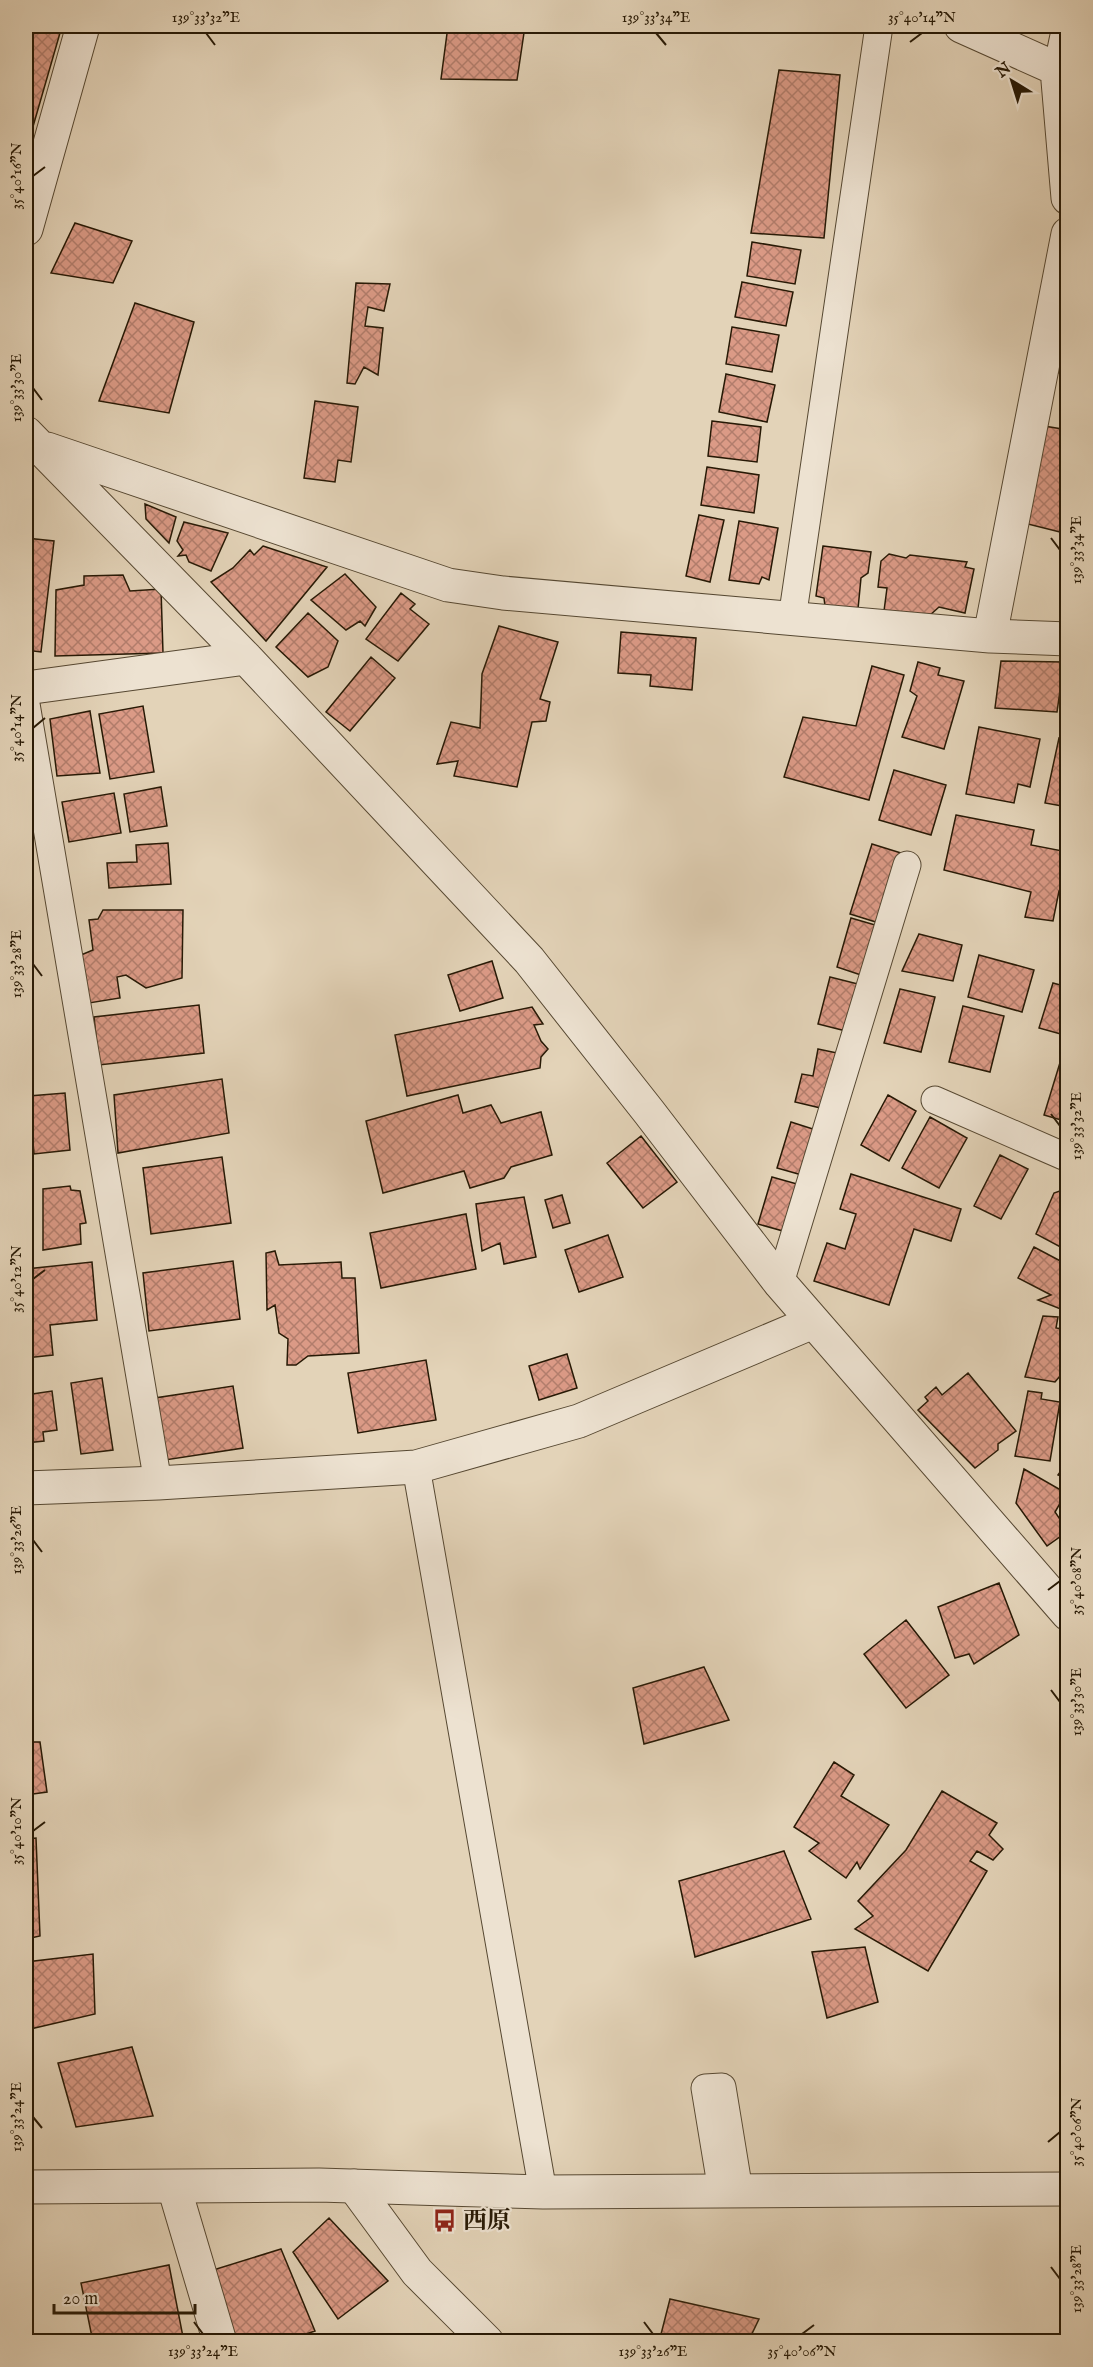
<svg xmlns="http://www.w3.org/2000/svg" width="1093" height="2367" font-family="'IM FELL English','Noto Serif JP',serif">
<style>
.building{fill:url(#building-cross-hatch);stroke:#271905;stroke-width:1.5}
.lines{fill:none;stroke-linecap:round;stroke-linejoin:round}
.service-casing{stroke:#564832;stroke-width:29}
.minor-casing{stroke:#564832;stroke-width:35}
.tertiary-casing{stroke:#564832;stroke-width:35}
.service{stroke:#ede2d1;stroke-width:27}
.minor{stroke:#ede2d1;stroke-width:33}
.tertiary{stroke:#ede2d1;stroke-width:33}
.ticks{fill:none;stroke:#271905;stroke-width:2}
.labels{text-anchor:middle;stroke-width:4.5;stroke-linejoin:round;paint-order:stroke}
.poi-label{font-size:24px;font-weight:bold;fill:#271905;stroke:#ede2d1;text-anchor:start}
.neatline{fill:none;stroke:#271905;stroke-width:2}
.ticks-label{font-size:15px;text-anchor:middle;fill:#271905}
</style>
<defs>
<pattern id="building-cross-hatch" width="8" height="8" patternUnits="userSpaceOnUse" patternTransform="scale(1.5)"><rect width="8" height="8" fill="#db9a86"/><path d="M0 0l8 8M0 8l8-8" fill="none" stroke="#b27d6c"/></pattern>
</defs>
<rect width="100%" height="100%" fill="#e3d3b8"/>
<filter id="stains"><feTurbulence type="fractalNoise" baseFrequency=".00333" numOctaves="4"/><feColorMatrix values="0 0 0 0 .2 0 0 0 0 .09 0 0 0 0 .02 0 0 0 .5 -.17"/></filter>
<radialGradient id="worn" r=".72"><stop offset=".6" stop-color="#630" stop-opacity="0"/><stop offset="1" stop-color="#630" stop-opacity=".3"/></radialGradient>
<!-- building -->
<path class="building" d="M26,26h36l-30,104 -6,-2z
M448,26h77l-8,54 -76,-1z
M779,70l61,5 -16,163 -73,-5z
M75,223l57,18 -19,42 -62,-10z
M752,242l49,8 -6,34 -48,-8z
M742,282l51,10 -7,34 -51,-9z
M356,283l34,1 -6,27 -16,-4 -3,19 18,2 -5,47 -14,-8 -9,17 -8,-1z
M135,303l59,19 -25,91 -70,-12z
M732,327l47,8 -7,37 -46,-8z
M1068,336v39l-9,-2z
M726,374l49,11 -8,37 -48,-10z
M315,401l43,6 -7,55 -13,-2 -3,22 -31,-4z
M712,421l49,6 -4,35 -49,-6z
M1044,426l24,4v104l-56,-14z
M707,467l52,8 -5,38 -53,-8z
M145,504l31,13 -7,26 -23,-24z
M699,515l25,5 -14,62 -24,-6z
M739,521l39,7 -9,52 -7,-3 -3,7 -30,-4z
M184,522l44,11 -17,38 -22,-9 -3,-7 -8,1 5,-6 -6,-9z
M26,538l28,3 -13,111 -15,-2z
M263,546l64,21 -61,74 -55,-59 22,-14 17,-18 4,5z
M823,546l48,6 -3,21 -7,5 -3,31 -33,-3 -1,-8 -8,-2z
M889,554l17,4 4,-3 57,7 -2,5 9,2 -9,44 -26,-6 -10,9 -45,-5 3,-23 -9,-1 3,-26z
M345,574l31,33 -11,19 -5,-5 -14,9 -35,-30z
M123,575l7,16 31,-2 2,64 -108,3 1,-66 28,-5v-9z
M401,593l14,11 -5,5 19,15 -31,37 -32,-22z
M308,613l30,28 -10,26 -20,10 -32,-30z
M499,626l59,16 -18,57 10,3 -4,19 -14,1 -15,65 -63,-11 4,-15 -21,3 14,-42 29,6 2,-54z
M621,632l75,6 -4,52 -42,-4 1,-11 -33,-2z
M371,657l24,21 -45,53 -24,-19z
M1001,661l63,1 -7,50 -62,-4z
M918,662l22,6 -2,7 26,6 -20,68 -42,-12 15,-41 -7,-5z
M872,666l32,9 -35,125 -85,-23 19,-60 53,9z
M143,706l11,66 -44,7 -11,-65z
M90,711l10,62 -43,3 -7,-57z
M979,727l61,12 -10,48 -12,-3 -4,19 -48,-9z
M1059,738l9,2v67l-23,-4z
M894,770l52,15 -15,50 -52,-15z
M161,787l6,39 -37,6 -6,-38z
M114,793l7,40 -52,9 -7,-40z
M956,815l78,15 -3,15 37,7v34l-9,5 -6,30 -28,-4 6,-25 -87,-22z
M168,843l3,41 -62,4 -2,-25 30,-1 -1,-17z
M872,844l29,9 -22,70 -29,-9z
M103,910h80l-1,68 -36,10 -20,-13 -9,2 3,21 -31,5 -8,-48 12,-5 -4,-30 9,-1z
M851,918l31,9 -15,50 -30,-10z
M919,934l43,11 -9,36 -51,-10z
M979,955l55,15 -12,42 -54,-15z
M492,961l11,37 -43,13 -12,-36z
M830,977l32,8 -12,47 -32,-8z
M1053,983l15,4v49l-29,-8z
M900,989l35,8 -14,55 -37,-9z
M199,1005l5,48 -105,12 -5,-48z
M963,1006l41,10 -14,56 -41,-10z
M532,1007l11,17 -9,1 7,16 7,8 -7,8 -1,11 -133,28 -12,-61z
M1066,1043h2v79l-24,-7z
M818,1049l24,5 -17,55 -30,-7 7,-28 11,2z
M26,1054l5,1v22h-5z
M222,1079l7,54 -111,20 -4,-58z
M65,1093l5,57 -36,4 -5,-58z
M458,1095l5,18 28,-8 10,18 40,-11 11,43 -41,12 -7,11 -34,10 -6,-17 -81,22 -17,-72z
M888,1095l28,16 -27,50 -28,-16z
M930,1117l37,21 -28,50 -37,-20z
M791,1122l25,8 -14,45 -25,-7z
M641,1136l36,46 -34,26 -36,-45z
M1000,1155l28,14 -27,50 -27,-13z
M222,1157l9,66 -80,11 -8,-66z
M851,1174l110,35 -10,32 -37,-12 -25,76 -75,-24 13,-38 18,6 11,-35 -16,-5z
M772,1177l25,7 -14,47 -25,-7z
M70,1186l1,4 9,1 6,32 -6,1 1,20 -38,6v-61z
M1068,1188v63l-32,-17 18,-41z
M562,1195l8,28 -17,5 -8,-28z
M524,1197l12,60 -32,7 -4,-21 -18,8 -6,-47z
M466,1214l10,55 -95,19 -11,-55z
M608,1235l15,42 -44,15 -14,-42z
M1034,1247l34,18v47l-30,-12 13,-5 -33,-17z
M275,1251l4,14 62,-3 1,16h13l4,75 -51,3 -12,9h-9l1,-26 -9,-6 -4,-28 -8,5 -1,-57z
M233,1261l7,58 -91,12 -6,-58z
M92,1262l5,58 -47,5 3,30 -27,3v-89z
M1043,1316l15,1 -2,11 12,2 -2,39 -11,13 -30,-5z
M567,1354l10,34 -38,12 -10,-34z
M426,1360l10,60 -78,13 -10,-60z
M968,1373l48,58 -18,13v6l-23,18 -57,-58 10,-9 -3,-4 11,-10 6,8z
M102,1378l11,72 -32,4 -10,-71z
M233,1386l10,62 -78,12 -10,-62z
M52,1391l5,39 -14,2 1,9 -18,2v-48z
M1028,1391l14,2 -1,6 19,3 -10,59 -35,-5z
M1068,1461v18l-10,-4z
M1024,1469l42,24 -11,19 13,19 -21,15 -31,-43z
M999,1583l20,52 -45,29 -5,-10 -14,4 -17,-51z
M906,1620l43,55 -43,33 -42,-54z
M704,1667l25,53 -85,24 -11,-56z
M26,1686l7,56h7l7,50 -21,3z
M834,1762l20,13 -13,21 48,29 -29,44 -3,-7 -11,16 -37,-27 10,-8 -25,-16z
M942,1791l55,32 -8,12 14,14 -10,11 -16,-9 -7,10 17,10 -59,100 -73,-42 18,-13 -15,-15 48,-51z
M36,1838l4,98 -14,3v-100z
M784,1851l27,68 -116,38 -16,-76z
M865,1947l13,55 -51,16 -15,-66z
M93,1954l2,60 -69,16v-68z
M132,2047l21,69 -77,11 -18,-64z
M329,2218l59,63 -50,38 -45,-67z
M281,2249l34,82 -33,11h-47l-25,-71z
M169,2265l15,77h-91l-12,-59z
M670,2299l89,20 -11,23h-89z"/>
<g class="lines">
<defs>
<path id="service" d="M1057,69l9,-43
M792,619l87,-593
M26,704l132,779
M935,1100l133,58
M780,1283l127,-418
M416,1467l127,725
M722,2191l-17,-103 17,-1 17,104"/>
<path id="minor" d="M961,26l96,43 11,129
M26,229l57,-203
M26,433l220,225 283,302 120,152 131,171 288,331
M47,449l401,136 55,8 487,43 78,3
M990,636l78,-402
M26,688l220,-30
M26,1488l132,-5 258,-16 163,-46 234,-99
M354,2186l63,86 70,70
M174,2187l46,155"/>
<path id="tertiary" d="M26,2187l293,-2 224,7 525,-3"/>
</defs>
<!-- service casing -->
<use href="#service" class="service-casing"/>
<!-- minor casing -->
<use href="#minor" class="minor-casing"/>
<!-- tertiary casing -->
<use href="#tertiary" class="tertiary-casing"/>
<!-- service -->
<use href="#service" class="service"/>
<!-- minor -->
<use href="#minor" class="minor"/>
<!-- tertiary -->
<use href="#tertiary" class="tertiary"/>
</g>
<!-- ticks -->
<path class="ticks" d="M206,33l9,12M656,33l10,12M910,42l12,-9M33,176l12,-9M33,388l9,12M1051,538l9,12M33,728l12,-10M33,964l9,12M1051,1114l9,12M33,1279l12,-9M33,1540l9,12M1048,1590l12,-9M1051,1690l9,12M33,1831l12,-9M33,2117l9,11M1048,2142l12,-10M1051,2267l9,12M194,2322l9,12M644,2322l9,12M802,2334l12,-9"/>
<!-- icons -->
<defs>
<symbol id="bus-bare" viewBox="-9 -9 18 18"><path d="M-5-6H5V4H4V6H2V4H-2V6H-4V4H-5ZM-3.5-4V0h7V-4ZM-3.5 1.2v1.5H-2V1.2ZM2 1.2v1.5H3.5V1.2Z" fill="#8f2418" stroke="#ede2d1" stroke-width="2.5" paint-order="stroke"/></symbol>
</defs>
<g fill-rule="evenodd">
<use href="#bus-bare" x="428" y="2204" width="33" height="33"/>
</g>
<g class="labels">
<!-- poi labels -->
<g class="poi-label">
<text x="463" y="2228">西原</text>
</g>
</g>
<!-- margin -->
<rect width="1093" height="2367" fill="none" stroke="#e3d3b8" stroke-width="66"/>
<!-- north arrow -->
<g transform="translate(1012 81) rotate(322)" stroke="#ede2d1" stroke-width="4.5" paint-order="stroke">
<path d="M0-4.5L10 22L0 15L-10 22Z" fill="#271905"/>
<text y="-9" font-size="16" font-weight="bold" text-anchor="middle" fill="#271905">N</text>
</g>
<!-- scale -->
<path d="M54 2304v9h141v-9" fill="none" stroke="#271905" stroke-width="3"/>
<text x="63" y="2304" font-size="18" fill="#271905" stroke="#ede2d1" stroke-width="4.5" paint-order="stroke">20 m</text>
<rect x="33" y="33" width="1027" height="2301" class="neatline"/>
<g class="ticks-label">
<text x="206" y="22">139°33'32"E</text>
<text x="656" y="22">139°33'34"E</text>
<text x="922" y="22">35°40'14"N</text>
<text transform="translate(16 176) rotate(-90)" y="5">35°40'16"N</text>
<text transform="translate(16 388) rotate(-90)" y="5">139°33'30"E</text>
<text transform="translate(1076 550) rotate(-90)" y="5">139°33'34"E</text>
<text transform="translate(16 728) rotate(-90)" y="5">35°40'14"N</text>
<text transform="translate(16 964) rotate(-90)" y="5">139°33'28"E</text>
<text transform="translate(1076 1126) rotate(-90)" y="5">139°33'32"E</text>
<text transform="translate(16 1279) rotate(-90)" y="5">35°40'12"N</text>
<text transform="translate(16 1540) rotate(-90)" y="5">139°33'26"E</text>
<text transform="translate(1076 1581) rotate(-90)" y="5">35°40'08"N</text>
<text transform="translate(1076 1702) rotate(-90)" y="5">139°33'30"E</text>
<text transform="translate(16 1831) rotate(-90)" y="5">35°40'10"N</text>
<text transform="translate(16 2117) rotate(-90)" y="5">139°33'24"E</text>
<text transform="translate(1076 2132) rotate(-90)" y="5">35°40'06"N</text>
<text transform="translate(1076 2279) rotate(-90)" y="5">139°33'28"E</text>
<text x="203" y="2356">139°33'24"E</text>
<text x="653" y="2356">139°33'26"E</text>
<text x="802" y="2356">35°40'06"N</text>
</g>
<rect width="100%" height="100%" filter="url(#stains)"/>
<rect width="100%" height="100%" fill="url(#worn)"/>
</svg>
